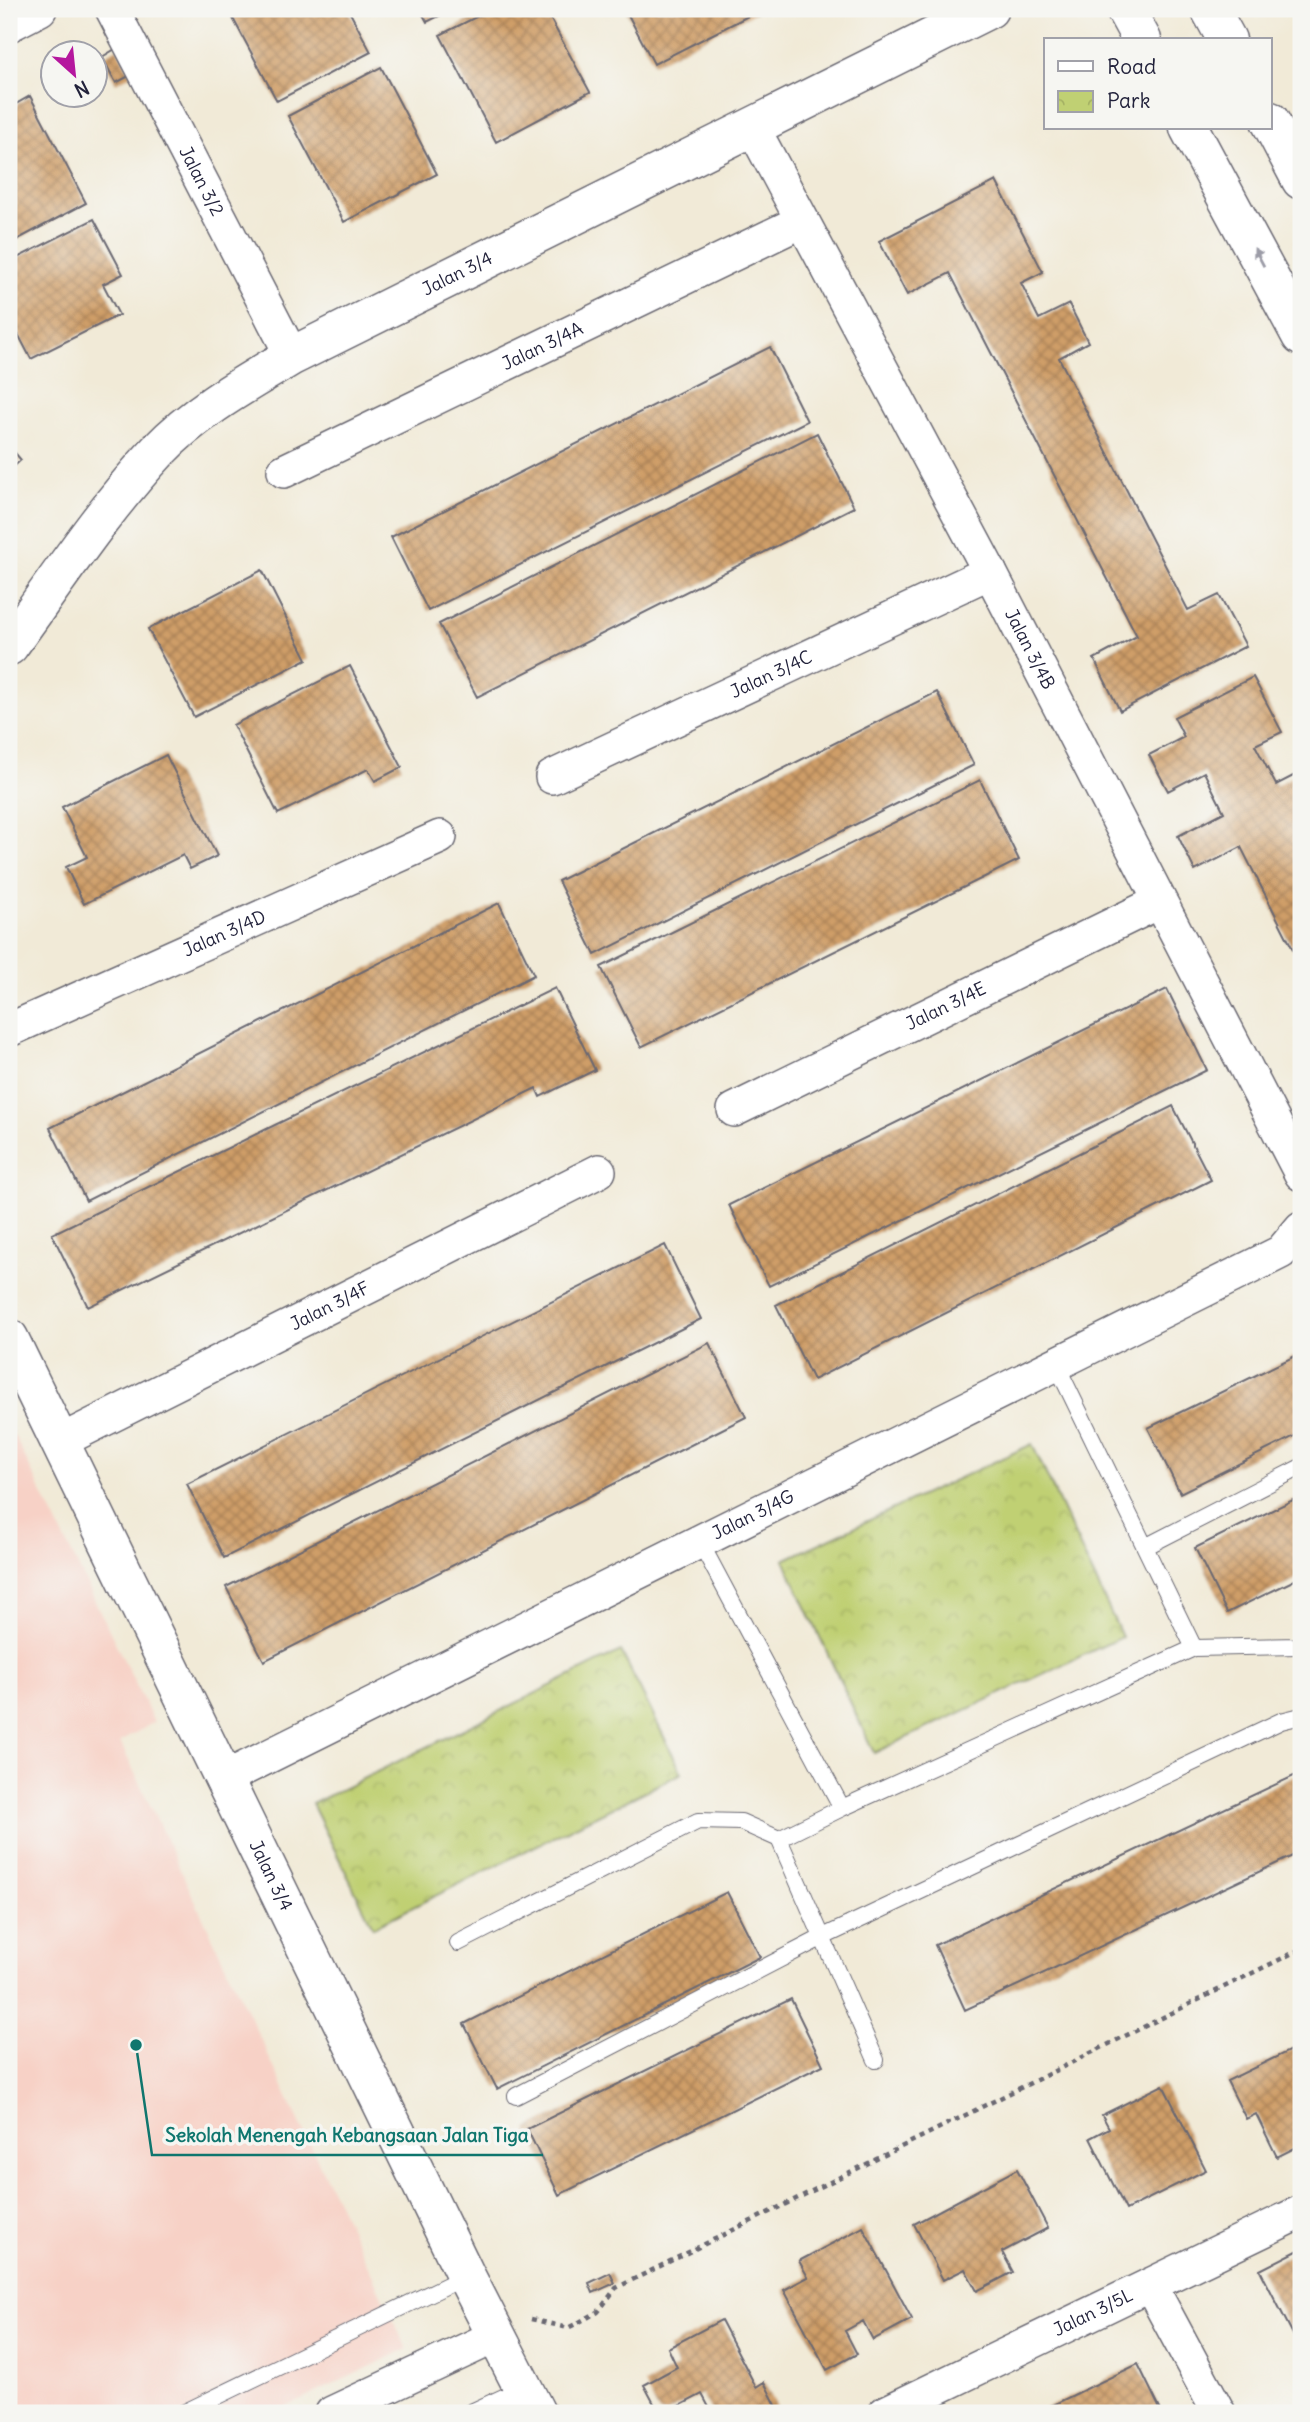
<svg xmlns="http://www.w3.org/2000/svg" width="1310" height="2422" font-family="Delius,sans-serif">
<style>
.built{fill:#f7d1c6}
.park{fill:url(#park-crowns);stroke:#717957;stroke-width:2}
.building{fill:url(#building-cross-hatch)}
.lines{fill:none;stroke-linecap:round;stroke-linejoin:round}
.lane-casing{stroke:#6a6872;stroke-width:18}
.street-casing{stroke:#6a6872;stroke-width:36}
.secondary-casing{stroke:#6a6872;stroke-width:41}
.path{stroke:#6a6872;stroke-width:4.5;stroke-dasharray:5 5;stroke-linecap:butt}
.lane{stroke:#fff;stroke-width:16}
.street{stroke:#fff;stroke-width:33}
.secondary{stroke:#fff;stroke-width:38}
.oneway{fill:#9c9ca7}
.labels{text-anchor:middle;stroke-width:7;stroke-linejoin:round;paint-order:stroke}
.street-label{font-size:18px;fill:#22223b;stroke:#f6f6f2}
.leader{fill:none;stroke:#0f766e;stroke-width:2.5}
.callout-dot{fill:#0f766e;stroke:#f6f6f2;stroke-width:2.5}
.callout-label{font-size:19px;text-anchor:middle;font-weight:bold;fill:#0f766e;stroke:#f6f6f2;stroke-width:7;stroke-linejoin:round;paint-order:stroke}
</style>
<defs>
<pattern id="park-crowns" width="20" height="18" patternUnits="userSpaceOnUse" patternTransform="scale(1.75)"><rect width="20" height="18" fill="#c0d073"/><path d="M2 6a3 3 0 1 1 6 0M12 15a3 3 0 1 1 6 0" fill="none" stroke="#a5b264"/></pattern>
<pattern id="building-cross-hatch" width="8" height="8" patternUnits="userSpaceOnUse" patternTransform="scale(1.75)"><rect width="8" height="8" fill="#cf9e67"/><path d="M0 0l8 8M0 8l8-8" fill="none" stroke="#a88056"/></pattern>
</defs>
<rect width="100%" height="100%" fill="#f6f6f2"/>
<filter id="ink" filterUnits="userSpaceOnUse"><feTurbulence type="fractalNoise" baseFrequency=".0143" numOctaves="2"/><feDisplacementMap in="SourceGraphic" scale="14" xChannelSelector="R" yChannelSelector="G"/><feConvolveMatrix kernelMatrix="1 2 1 2 8 2 1 2 1" color-interpolation-filters="sRGB"/></filter>
<filter id="wash" filterUnits="userSpaceOnUse"><feTurbulence type="fractalNoise" baseFrequency=".00686" numOctaves="4" result="noise"/><feDisplacementMap in="SourceGraphic" scale="28" xChannelSelector="R" yChannelSelector="G"/><feGaussianBlur stdDeviation="1.57" result="paint"/><feColorMatrix in="noise" values="0 0 0 0 0 0 0 0 0 0 0 0 0 0 0 0 0 1.4 0 .05"/><feComposite in="paint" operator="in"/></filter>
<g filter="url(#wash)">
<rect width="100%" height="100%" fill="#f1ead7"/>
<!-- built -->
<path class="built" d="M9,1425l145,297 -34,20 287,607 -133,64h-265z"/>
<!-- park -->
<path class="park" d="M1032,1444l90,193 -248,116 -90,-193z
M621,1651l61,122 -309,154 -61,-123z"/>
<g id="blocks">
<!-- building -->
<path class="building" d="M228,9h120l23,43 -94,49z
M420,9h33l-26,13z
M492,9h53l45,83 -94,50 -56,-107z
M625,9h137l-108,55z
M117,48l14,27 -15,8 -14,-26z
M381,67l56,107 -93,48 -56,-106z
M30,96l56,107 -77,41v-136z
M996,181l47,91 -22,11 18,36 30,-15 19,38 -29,16 129,252 31,-15 27,51 -126,65 -26,-52 43,-23 -18,-35 -169,-328 -43,22 -28,-54z
M94,219l29,55 -20,10 16,31 -88,44 -14,-27 -8,4v-74z
M770,347l37,74 -379,190 -37,-74z
M817,433l37,74 -377,190 -38,-73z
M9,446l12,14 -12,11z
M262,570l45,89 -113,58 -46,-88z
M350,666l52,101 -27,14 -7,-12 -90,45 -45,-89z
M1253,677l29,55 -27,13 21,40 25,-13v45l-7,4 7,14v130l-60,-118 -46,24 -17,-35 46,-24 -20,-40 -36,19 -19,-36 35,-18 -10,-20z
M937,692l37,73 -379,190 -37,-74z
M166,755l51,101 -27,13 -7,-14 -99,49 -18,-37 21,-10 -25,-50z
M980,780l39,80 -378,187 -40,-80z
M499,903l35,72 -448,226 -36,-73z
M555,988l40,82 -55,27 -4,-9 -448,219 -36,-73z
M1167,989l40,81 -438,216 -40,-81z
M1173,1106l38,74 -398,200 -37,-75z
M665,1245l36,74 -477,239 -37,-74z
M709,1343l37,74 -482,244 -38,-74z
M1301,1353v80l-121,60 -32,-65z
M1301,1496v81l-74,36 -32,-65z
M1298,1774l3,7v71l-336,158 -30,-65z
M727,1892l33,65 -263,132 -33,-65z
M791,1999l32,66 -264,130 -32,-66z
M1301,2045v100l-24,12 -21,-43 -10,5 -19,-38z
M1163,2085l43,85 -80,40 -36,-72 19,-10 -7,-13z
M1017,2169l31,59 -46,24 11,20 -36,19 -12,-22 -22,11 -29,-56z
M863,2227l49,92 -39,21 -10,-19 -18,10 12,23 -30,16 -43,-80 24,-13 -9,-16z
M1301,2249v101l-41,-80z
M610,2273l5,10 -22,10 -4,-10z
M721,2320l35,67 8,-5 16,31h-68l-10,-19 -36,19h-7l-15,-28 33,-18 -9,-19z
M1138,2364l24,49h-126z"/>
</g>
</g>
<g filter="url(#ink)">
<use href="#blocks" fill-opacity="0" stroke="#6a6872" stroke-width="2"/>
<g class="lines">
<defs>
<path id="lane" d="M1056,1364l138,284
M700,1542l142,266
M1145,1547l156,-80
M779,1839l97,221
M458,1943l240,-122 43,1 38,17 63,-31 352,-160 103,-2 4,-2
M516,2096l307,-159 458,-216 20,-5
M183,2413l283,-137
M469,2413l54,-25"/>
<g id="street">
<path id="s1" d="M112,9l180,347"/>
<path d="M9,25l31,-16"/>
<path id="s2" d="M753,128l237,444 311,602"/>
<path id="s3" d="M284,471l518,-250"/>
<path id="s4" d="M552,777l438,-205"/>
<path id="s5" d="M9,1030l431,-193"/>
<path id="s6" d="M734,1110l425,-208"/>
<path id="s7" d="M59,1442l540,-271"/>
<path id="s8" d="M225,1778l1056,-526 20,-24"/>
<path d="M1150,2285l69,128"/>
<path d="M332,2413l164,-77"/>
<path id="s9" d="M885,2413l416,-201"/>
</g>
<g id="secondary">
<path d="M1125,9l17,31"/>
<path d="M1210,9l17,31"/>
<path d="M1270,121l31,59"/>
<path d="M1189,128l112,208"/>
<path id="s10" d="M9,646c48,-66 93,-135 149,-195 38,-40 87,-67 134,-95l697,-347"/>
<path id="s11" d="M9,1338l457,938 70,137"/>
</g>
</defs>
<!-- lane casing -->
<use href="#lane" class="lane-casing"/>
<!-- street casing -->
<use href="#street" class="street-casing"/>
<!-- secondary casing -->
<use href="#secondary" class="secondary-casing"/>
<!-- path -->
<path class="path" d="M531,2319l37,9 30,-16 18,-24 685,-339"/>
<!-- lane -->
<use href="#lane" class="lane"/>
<!-- street -->
<use href="#street" class="street"/>
<!-- secondary -->
<use href="#secondary" class="secondary"/>
</g>
<!-- one-way arrows -->
<defs><path id="oneway-solid" d="M-6-.8H1V-3.2L6.5 0L1 3.2V.8H-6Z" transform="scale(1.75)"/></defs>
<use class="oneway" href="#oneway-solid" transform="translate(1259 257) rotate(-118)"/>
</g>
<g class="labels">
<!-- street labels -->
<g class="street-label">
<text dy="6" stroke="none"><textPath href="#s1" startOffset="194">Jalan 3/2</textPath></text>
<text dy="6" stroke="none"><textPath href="#s10" startOffset="595">Jalan 3/4</textPath></text>
<text dy="6" stroke="none"><textPath href="#s3" startOffset="287">Jalan 3/4A</textPath></text>
<text dy="6" stroke="none"><textPath href="#s2" startOffset="590">Jalan 3/4B</textPath></text>
<text dy="6" stroke="none"><textPath href="#s4" startOffset="242">Jalan 3/4C</textPath></text>
<text dy="6" stroke="none"><textPath href="#s5" startOffset="236">Jalan 3/4D</textPath></text>
<text dy="6" stroke="none"><textPath href="#s6" startOffset="236">Jalan 3/4E</textPath></text>
<text dy="6" stroke="none"><textPath href="#s7" startOffset="303">Jalan 3/4F</textPath></text>
<text dy="6" stroke="none"><textPath href="#s8" startOffset="590">Jalan 3/4G</textPath></text>
<text dy="6" stroke="none"><textPath href="#s11" startOffset="598">Jalan 3/4</textPath></text>
<text dy="6" stroke="none"><textPath href="#s9" startOffset="231">Jalan 3/5L</textPath></text>
</g>
</g>
<!-- callouts -->
<path class="leader" d="M136 2045L152 2155H543"/>
<circle class="callout-dot" cx="136" cy="2045" r="7"/>
<g class="callout-label">
<text x="347" y="2142">Sekolah Menengah Kebangsaan Jalan Tiga</text>
</g>
<!-- margin -->
<rect width="1310" height="2422" fill="none" stroke="#f6f6f2" stroke-width="35"/>
<!-- legend -->
<rect x="1044" y="38" width="228" height="91" fill="#f6f6f2" stroke="#a1a1a9" stroke-width="2"/>
<rect x="1058" y="61" width="35" height="10" fill="#ffffff" stroke="#a1a1a9" stroke-width="2"/>
<text x="1107" y="74" font-size="21" fill="#22223b">Road</text>
<rect x="1058" y="91" width="35" height="21" fill="url(#park-crowns)" stroke="#a1a1a9" stroke-width="2"/>
<text x="1107" y="108" font-size="21" fill="#22223b">Park</text>
<!-- north arrow -->
<g transform="translate(74 74) rotate(153)"><circle r="33" fill="#f6f6f2" stroke="#a1a1a9" stroke-width="2"/>
<path d="M0-5L12 26L0 18L-12 26Z" fill="#b5179e"/>
<text y="-10" font-size="19" font-weight="bold" text-anchor="middle" fill="#22223b">N</text>
</g>
</svg>
